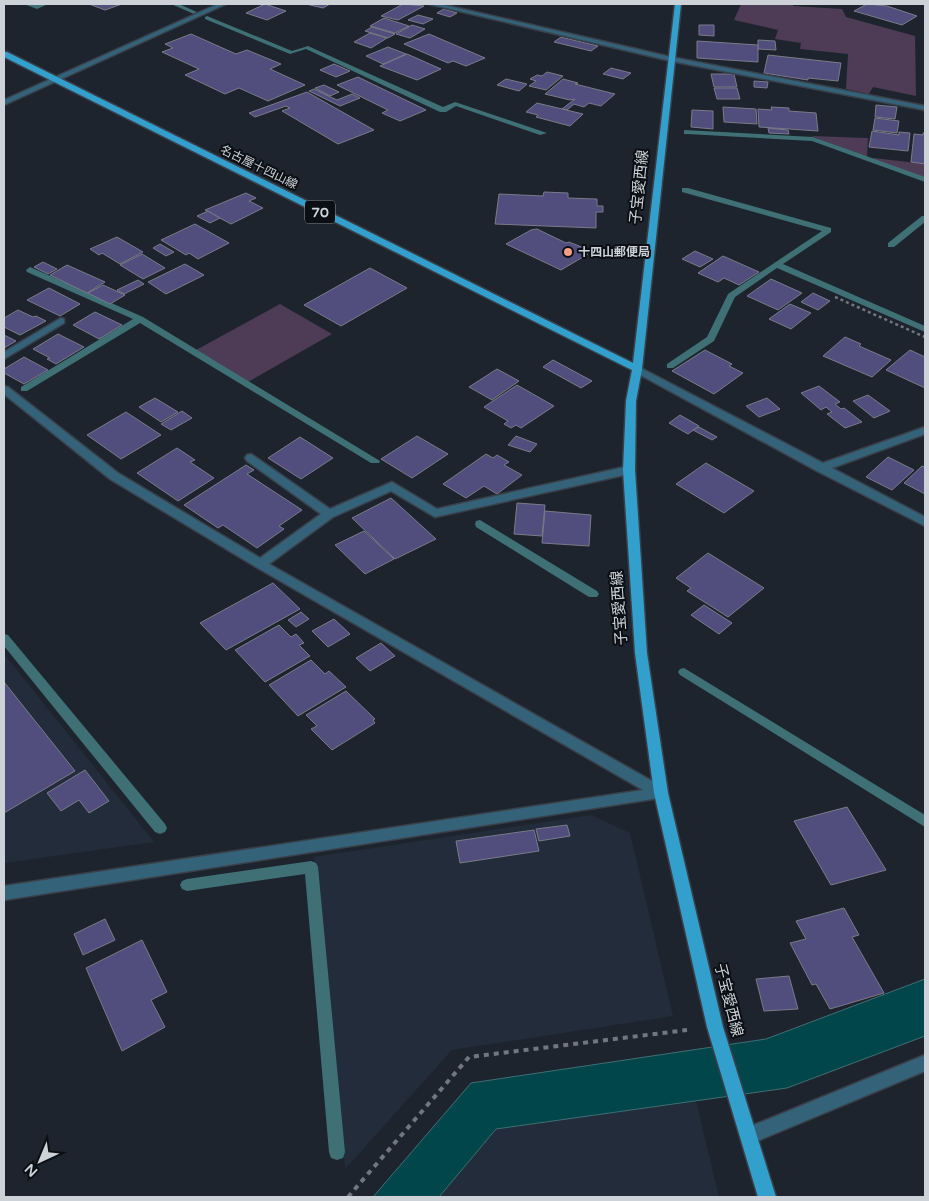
<svg xmlns="http://www.w3.org/2000/svg" width="929" height="1201" viewBox="0 0 929 1201" font-family="'Varela Round','Noto Sans JP',sans-serif">
	<rect width="100%" height="100%" fill="#1e242e"/>
	<g fill="#232c3b">
		<path d="M 4,654 L 154,842 L 4,863 Z"/>
		<path d="M 591,815 L 630,833 L 673,1016 L 452,1050 L 345,1169 L 314,857 Z"/>
		<path d="M 696,1101 L 719,1197 L 439,1197 L 496,1129 Z"/>
	</g>
	<g fill="#4e3b56">
		<path d="M 741,4 L 793,4 L 793,6 L 842,9 L 846,17 L 915,36 L 916,96 L 873,87 L 869,94 L 846,89 L 848,54 L 800,49 L 801,43 L 775,39 L 778,30 L 734,20 Z"/>
		<path d="M 811,136 L 868,138 L 867,157 L 866,157 Z"/>
		<path d="M 874,158 L 925,164 L 925,178 L 872,159 Z"/>
		<path d="M 280,304 L 332,334 L 248,382 L 196,350 Z"/>
	</g>
	<path fill="#00464b" stroke="#3e7075" d="M 925,979 L 925,1036 L 787,1088 L 496,1129 L 439,1197 L 373,1197 L 471,1083 L 766,1039 Z"/>
	<g fill="none" stroke-linecap="round" stroke-linejoin="round">
		<g fill="#3e7075" fill-rule="evenodd">
			<path d="M 24,4 L 48,4 L 37,9 Z"/>
			<path d="M 171,4 L 179,4 L 199,13 L 194,14 Z"/>
			<path d="M 207,16 L 292,51 L 308,46 L 443,107 L 455,102 L 547,133 L 540,135 L 456,106 L 446,112 L 440,112 L 306,49 L 290,54 L 205,19 L 205,17 Z"/>
			<path d="M 684,130 L 813,137 L 925,177 L 925,182 L 812,141 L 687,134 L 684,134 Z"/>
			<path d="M 682,188 L 688,188 L 831,228 L 831,232 L 783,264 L 925,326 L 925,332 L 777,268 L 735,297 L 714,341 L 673,368 L 667,368 L 667,364 L 707,337 L 728,294 L 822,231 L 682,192 Z"/>
			<path d="M 922,216 L 925,216 L 925,222 L 894,247 L 888,247 L 888,243 Z"/>
			<path d="M 30,267 L 143,317 L 380,461 L 379,463 L 371,463 L 140,323 L 27,391 L 21,391 L 21,387 L 133,319 L 27,272 L 26,270 Z"/>
			<path d="M 480,520 L 597,591 L 599,594 L 597,597 L 589,597 L 476,527 L 475,524 L 476,521 Z"/>
			<path d="M 4,634 L 8,635 L 165,824 L 167,828 L 165,832 L 160,834 L 155,832 L 4,646 Z"/>
			<path d="M 684,668 L 925,815 L 925,827 L 680,675 L 678,672 L 680,669 Z"/>
			<path d="M 311,861 L 316,863 L 318,867 L 345,1152 L 343,1158 L 337,1160 L 331,1158 L 329,1152 L 305,874 L 187,891 L 182,889 L 180,885 L 182,881 L 187,879 Z"/>
		</g>
	</g>
	<g fill="#514d7d" stroke="#7b7b88">
		<path d="M 89,4 L 122,4 L 105,10 Z"/>
		<path d="M 265,4 L 286,11 L 267,20 L 246,13 Z"/>
		<path d="M 306,4 L 330,4 L 323,8 Z"/>
		<path d="M 403,4 L 424,6 L 398,20 L 381,16 Z"/>
		<path d="M 867,4 L 887,6 L 917,16 L 902,25 L 854,11 Z"/>
		<path d="M 444,9 L 457,13 L 450,17 L 437,13 Z"/>
		<path d="M 418,15 L 433,19 L 423,24 L 408,20 Z"/>
		<path d="M 384,18 L 409,26 L 395,33 L 370,26 Z"/>
		<path d="M 412,25 L 425,29 L 410,38 L 396,34 Z"/>
		<path d="M 699,25 L 714,25 L 714,36 L 699,35 Z"/>
		<path d="M 372,27 L 395,34 L 388,38 L 365,31 Z"/>
		<path d="M 370,33 L 387,38 L 371,48 L 354,42 Z"/>
		<path d="M 191,34 L 236,54 L 247,50 L 281,64 L 270,69 L 305,85 L 268,101 L 239,88 L 225,94 L 185,75 L 199,69 L 162,52 L 173,48 L 165,44 Z"/>
		<path d="M 429,34 L 485,58 L 466,66 L 453,61 L 448,63 L 404,44 Z"/>
		<path d="M 561,37 L 598,46 L 591,51 L 554,42 Z"/>
		<path d="M 758,40 L 775,41 L 776,50 L 758,49 Z"/>
		<path d="M 697,41 L 758,45 L 758,62 L 697,58 Z"/>
		<path d="M 388,47 L 406,54 L 383,64 L 366,56 Z"/>
		<path d="M 407,54 L 441,69 L 417,80 L 380,66 Z"/>
		<path d="M 768,55 L 841,63 L 838,81 L 808,78 L 808,80 L 764,73 Z"/>
		<path d="M 334,64 L 350,71 L 336,77 L 320,70 Z"/>
		<path d="M 611,68 L 631,73 L 623,79 L 603,74 Z"/>
		<path d="M 547,72 L 563,76 L 546,90 L 529,86 L 536,81 L 530,79 L 537,75 L 542,76 Z"/>
		<path d="M 711,74 L 734,74 L 737,87 L 714,87 Z"/>
		<path d="M 358,77 L 426,110 L 400,121 L 382,113 L 388,110 L 337,85 Z"/>
		<path d="M 506,79 L 527,84 L 519,91 L 497,85 Z"/>
		<path d="M 563,79 L 578,83 L 575,84 L 615,94 L 601,106 L 589,103 L 584,107 L 574,104 L 567,110 L 562,109 L 575,99 L 570,100 L 545,94 Z"/>
		<path d="M 754,81 L 768,82 L 767,88 L 754,87 Z"/>
		<path d="M 324,85 L 339,92 L 330,96 L 315,88 Z"/>
		<path d="M 714,88 L 737,88 L 740,99 L 717,99 Z"/>
		<path d="M 314,89 L 337,100 L 352,94 L 360,98 L 340,106 L 309,91 Z"/>
		<path d="M 307,92 L 374,130 L 338,144 L 282,111 L 290,108 L 286,106 L 255,117 L 249,113 Z"/>
		<path d="M 537,103 L 583,114 L 570,126 L 536,117 L 538,115 L 526,112 Z"/>
		<path d="M 876,105 L 897,107 L 895,119 L 875,117 Z"/>
		<path d="M 723,107 L 756,109 L 757,124 L 724,122 Z"/>
		<path d="M 771,107 L 789,108 L 789,111 L 816,113 L 818,131 L 759,127 L 758,109 L 772,110 Z"/>
		<path d="M 692,110 L 713,111 L 713,129 L 691,127 Z"/>
		<path d="M 875,118 L 899,121 L 897,133 L 873,130 Z"/>
		<path d="M 768,128 L 788,130 L 789,134 L 769,133 Z"/>
		<path d="M 872,131 L 899,135 L 899,132 L 910,133 L 908,151 L 869,147 Z"/>
		<path d="M 923,133 L 925,133 L 925,164 L 911,162 L 914,134 L 923,135 Z"/>
		<path d="M 544,192 L 568,193 L 568,198 L 597,199 L 597,206 L 603,206 L 603,212 L 596,212 L 596,228 L 495,224 L 499,194 L 543,196 Z"/>
		<path d="M 246,193 L 256,198 L 249,201 L 263,208 L 231,224 L 205,210 Z"/>
		<path d="M 208,211 L 220,218 L 210,223 L 197,216 Z"/>
		<path d="M 195,224 L 229,243 L 198,259 L 189,253 L 186,255 L 161,240 Z"/>
		<path d="M 537,229 L 566,243 L 569,242 L 584,248 L 580,250 L 588,254 L 561,270 L 506,244 L 531,230 Z"/>
		<path d="M 117,237 L 143,252 L 120,264 L 102,253 L 99,255 L 90,249 Z"/>
		<path d="M 160,244 L 174,252 L 166,256 L 153,248 Z"/>
		<path d="M 695,251 L 713,259 L 700,267 L 682,259 Z"/>
		<path d="M 142,254 L 165,268 L 143,279 L 120,265 Z"/>
		<path d="M 723,256 L 759,272 L 739,285 L 724,278 L 718,282 L 698,273 Z"/>
		<path d="M 43,262 L 57,269 L 48,274 L 34,267 Z"/>
		<path d="M 185,264 L 204,275 L 166,294 L 148,282 Z"/>
		<path d="M 67,265 L 105,282 L 87,293 L 50,275 Z"/>
		<path d="M 370,268 L 407,288 L 341,326 L 304,305 Z"/>
		<path d="M 771,279 L 802,293 L 778,310 L 747,296 Z"/>
		<path d="M 138,280 L 144,284 L 124,294 L 117,290 Z"/>
		<path d="M 103,285 L 125,295 L 110,304 L 88,293 Z"/>
		<path d="M 49,288 L 80,304 L 60,316 L 27,300 Z"/>
		<path d="M 813,293 L 830,301 L 818,310 L 801,302 Z"/>
		<path d="M 790,304 L 811,313 L 791,329 L 769,319 Z"/>
		<path d="M 18,310 L 33,317 L 36,316 L 46,321 L 20,335 L 4,327 L 4,318 Z"/>
		<path d="M 95,312 L 122,325 L 99,339 L 73,325 Z"/>
		<path d="M 58,334 L 84,347 L 56,364 L 47,359 L 50,358 L 33,349 Z"/>
		<path d="M 4,335 L 16,341 L 4,348 Z"/>
		<path d="M 845,337 L 861,344 L 859,346 L 891,360 L 872,377 L 823,356 Z"/>
		<path d="M 705,350 L 732,364 L 729,366 L 743,373 L 714,394 L 672,371 Z"/>
		<path d="M 910,350 L 925,357 L 925,388 L 886,370 Z"/>
		<path d="M 24,357 L 48,370 L 24,384 L 4,373 L 4,369 Z"/>
		<path d="M 553,360 L 592,381 L 581,388 L 543,367 Z"/>
		<path d="M 497,369 L 519,381 L 492,400 L 469,387 Z"/>
		<path d="M 517,385 L 554,406 L 521,428 L 516,425 L 511,428 L 504,424 L 508,421 L 484,407 Z"/>
		<path d="M 819,386 L 840,402 L 835,404 L 841,409 L 844,408 L 862,422 L 845,428 L 827,414 L 832,412 L 826,407 L 821,410 L 801,393 Z"/>
		<path d="M 868,395 L 890,411 L 874,418 L 853,401 Z"/>
		<path d="M 155,398 L 178,412 L 161,422 L 139,407 Z"/>
		<path d="M 767,398 L 780,409 L 759,417 L 746,406 Z"/>
		<path d="M 182,411 L 192,418 L 171,430 L 161,424 Z"/>
		<path d="M 126,412 L 161,435 L 121,459 L 87,435 Z"/>
		<path d="M 680,415 L 699,426 L 688,434 L 669,423 Z"/>
		<path d="M 699,427 L 717,437 L 712,440 L 693,430 Z"/>
		<path d="M 417,436 L 448,454 L 412,478 L 381,459 Z"/>
		<path d="M 516,436 L 537,444 L 530,452 L 508,445 Z"/>
		<path d="M 300,437 L 333,458 L 301,479 L 268,458 Z"/>
		<path d="M 177,448 L 195,460 L 190,462 L 214,478 L 178,501 L 137,473 Z"/>
		<path d="M 486,454 L 493,458 L 497,455 L 509,462 L 504,465 L 522,475 L 497,494 L 484,486 L 466,498 L 443,484 Z"/>
		<path d="M 888,457 L 914,470 L 892,490 L 866,477 Z"/>
		<path d="M 706,463 L 754,491 L 724,513 L 676,484 Z"/>
		<path d="M 246,465 L 254,470 L 247,474 L 302,510 L 279,526 L 284,529 L 257,548 L 223,525 L 218,528 L 184,505 Z"/>
		<path d="M 922,466 L 925,467 L 925,494 L 904,483 Z"/>
		<path d="M 391,498 L 436,539 L 395,559 L 352,518 Z"/>
		<path d="M 517,503 L 545,505 L 542,536 L 514,534 Z"/>
		<path d="M 545,511 L 591,515 L 589,546 L 542,543 Z"/>
		<path d="M 364,531 L 394,559 L 365,574 L 335,545 Z"/>
		<path d="M 708,553 L 764,588 L 728,617 L 687,591 L 691,588 L 676,578 Z"/>
		<path d="M 273,583 L 300,609 L 226,650 L 200,623 Z"/>
		<path d="M 704,605 L 732,623 L 719,634 L 691,615 Z"/>
		<path d="M 301,612 L 309,619 L 296,627 L 288,620 Z"/>
		<path d="M 334,619 L 350,634 L 328,647 L 312,631 Z"/>
		<path d="M 279,625 L 291,637 L 296,634 L 304,643 L 299,645 L 310,656 L 265,682 L 235,650 Z"/>
		<path d="M 381,643 L 395,656 L 370,671 L 356,658 Z"/>
		<path d="M 311,660 L 325,674 L 329,671 L 346,687 L 298,716 L 269,685 Z"/>
		<path d="M 4,682 L 75,771 L 4,813 Z"/>
		<path d="M 346,691 L 375,719 L 373,720 L 375,723 L 332,750 L 311,729 L 317,726 L 306,715 Z"/>
		<path d="M 85,770 L 109,801 L 89,813 L 79,800 L 61,811 L 47,793 Z"/>
		<path d="M 847,807 L 886,870 L 831,885 L 794,821 Z"/>
		<path d="M 567,825 L 570,836 L 539,841 L 536,829 Z"/>
		<path d="M 534,830 L 539,851 L 460,863 L 456,841 Z"/>
		<path d="M 844,908 L 859,935 L 852,937 L 884,993 L 830,1009 L 816,984 L 812,985 L 790,943 L 806,939 L 796,921 Z"/>
		<path d="M 105,919 L 115,940 L 83,955 L 74,934 Z"/>
		<path d="M 142,940 L 167,992 L 151,1000 L 165,1027 L 122,1051 L 86,968 Z"/>
		<path d="M 789,976 L 798,1009 L 764,1011 L 756,979 Z"/>
	</g>
	<g fill="none" stroke-linecap="round" stroke-linejoin="round">
		<defs>
			<g id="minor">
				<path d="M 218,4 L 226,4 L 4,105 L 4,100 Z"/>
				<path d="M 429,4 L 440,4 L 671,57 L 925,106 L 925,110 L 671,61 Z"/>
				<path d="M 61,318 L 64,319 L 64,323 L 4,359 L 4,352 Z"/>
				<path d="M 637,366 L 823,463 L 925,427 L 925,434 L 832,468 L 925,517 L 925,526 L 817,471 L 633,371 L 632,369 Z"/>
				<path d="M 4,386 L 8,387 L 118,473 L 260,558 L 321,514 L 247,461 L 245,458 L 247,455 L 251,454 L 330,509 L 392,482 L 437,509 L 629,466 L 633,467 L 635,470 L 633,473 L 629,474 L 435,517 L 391,491 L 333,517 L 269,564 L 666,789 L 668,793 L 666,797 L 4,900 L 4,886 L 643,790 L 256,567 L 110,479 L 4,394 Z"/>
				<path d="M 925,1055 L 925,1071 L 750,1144 L 744,1141 L 741,1135 L 744,1129 Z"/>
			</g>
			<path id="major" d="M 675,4 L 681,4 L 642,369 L 636,401 L 635,470 L 647,653 L 668,793 L 723,1027 L 776,1197 L 758,1197 L 707,1027 L 654,793 L 635,653 L 623,470 L 626,401 L 632,370 L 4,57 L 4,52 L 7,52 L 633,363 Z"/>
		</defs>
		<use href="#minor" stroke="#3a4049" stroke-width="3"/>
		<use href="#major" stroke="#3a4049" stroke-width="3"/>
		<path stroke="#71777f" stroke-width="2.5" stroke-dasharray="3 3" stroke-linecap="butt" d="M 835,297 L 925,337"/>
		<path stroke="#71777f" stroke-width="4" stroke-dasharray="5 5" stroke-linecap="butt" d="M 348,1197 L 469,1057 L 687,1030"/>
		<use href="#minor" fill="#346278" fill-rule="evenodd"/>
		<use href="#major" fill="#339fcd" fill-rule="evenodd"/>
	</g>
	<circle fill="#f39f84" stroke="#0b0e12" stroke-width="2" cx="568" cy="252" r="5"/>
	<g text-anchor="middle" dominant-baseline="central" stroke-width="4" stroke-linejoin="round" paint-order="stroke">
		<g font-size="12" fill="#cdd2d8" stroke="#0b0e12">
			<text transform="translate(259 167) rotate(26)">名古屋十四山線</text>
		</g>
		<g font-size="12" font-weight="bold" fill="#cdd2d8" stroke="#0b0e12" text-anchor="start">
			<text x="578" y="252">十四山郵便局</text>
		</g>
		<rect fill="#0b0e12" stroke="#93979d" stroke-width="1" x="305" y="200.5" width="30" height="23" rx="4"/>
		<g font-size="14" font-weight="bold" fill="#cdd2d8">
			<text x="320" y="212">70</text>
		</g>
		<g font-size="15" fill="#cdd2d8" stroke="#0b0e12">
			<text transform="translate(639 187) rotate(-84)">子宝愛西線</text>
			<text transform="translate(619 608) rotate(-94)">子宝愛西線</text>
			<text transform="translate(729 1000) rotate(76)">子宝愛西線</text>
		</g>
	</g>
	<rect width="929" height="1201" fill="none" stroke="#cdd2d8" stroke-width="10"/>
	<g transform="translate(40 1161) rotate(224)" stroke="#0b0e12" stroke-width="4" paint-order="stroke">
	<path d="M0-4L9 19L0 12L-9 19Z" fill="#cdd2d8"/>
	<text y="-8" font-size="14" font-weight="bold" text-anchor="middle" fill="#cdd2d8">N</text>
	</g>
</svg>
